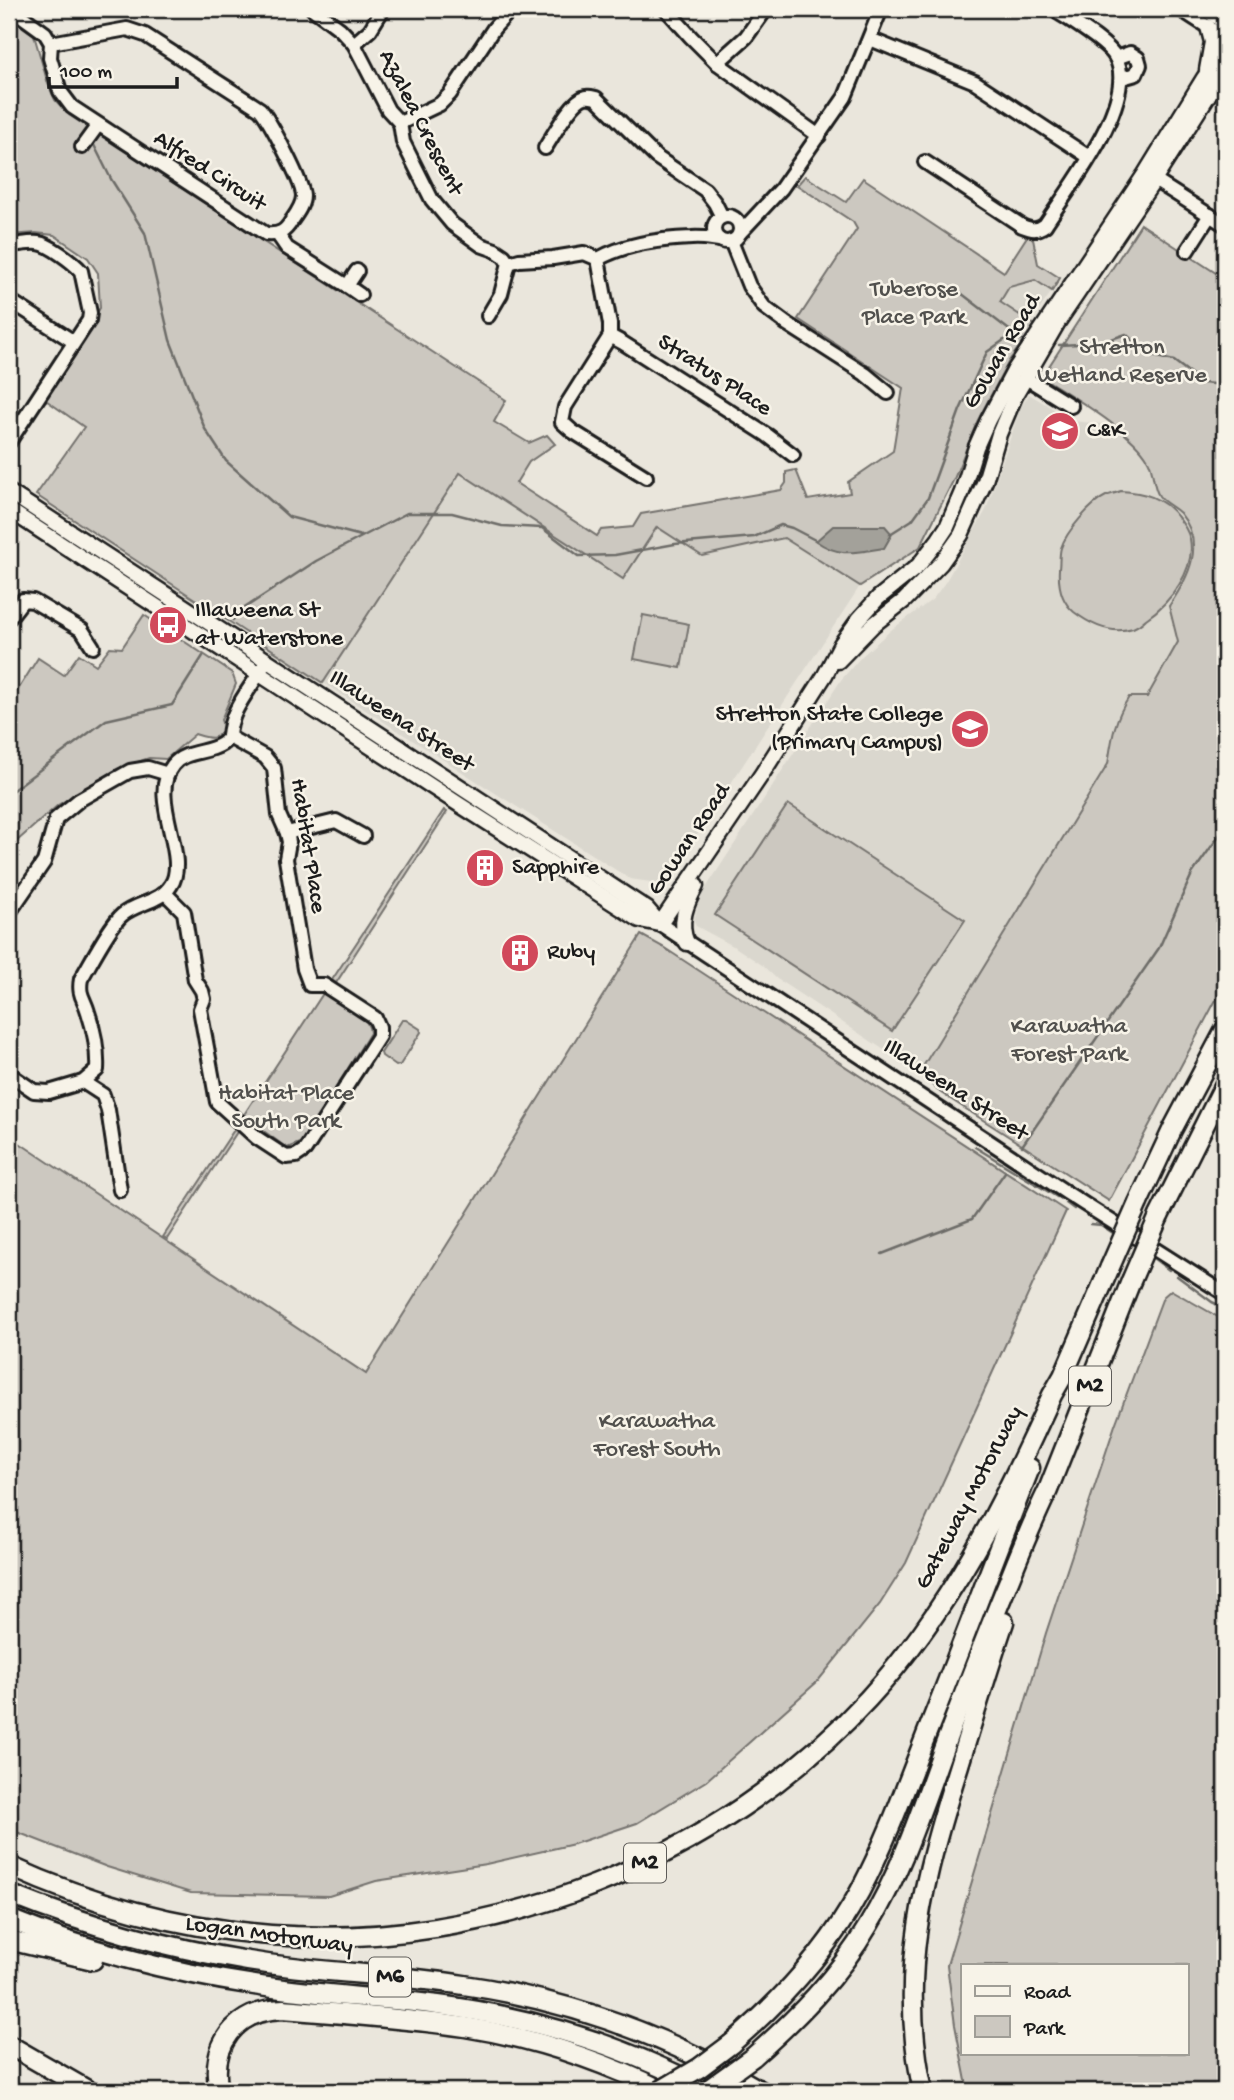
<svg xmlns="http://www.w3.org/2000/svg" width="1234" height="2100" viewBox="0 0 1234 2100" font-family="'Gochi Hand',sans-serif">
	<rect width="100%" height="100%" fill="#eae6dc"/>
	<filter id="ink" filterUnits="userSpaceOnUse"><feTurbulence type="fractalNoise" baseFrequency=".0143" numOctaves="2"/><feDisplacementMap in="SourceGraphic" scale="14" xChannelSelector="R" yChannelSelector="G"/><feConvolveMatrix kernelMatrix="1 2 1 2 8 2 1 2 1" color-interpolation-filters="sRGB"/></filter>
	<g filter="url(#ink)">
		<g fill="#dad7ce">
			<path d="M 1035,280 L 1052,291 L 1031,322 L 999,302 L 1009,287 Z"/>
			<path d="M 1029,394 L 1073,421 L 1111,425 L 1225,499 L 1225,573 L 919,1073 L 777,979 L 762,965 L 735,947 L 696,926 L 694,921 L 698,903 L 704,891 L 841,680 L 861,657 L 891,630 L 933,599 L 946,581 L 986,510 L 1020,409 Z"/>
			<path d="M 460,473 L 622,578 L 657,527 L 703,556 L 784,538 L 860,586 L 665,884 L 630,879 L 323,683 Z"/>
		</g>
		<g fill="#ccc8c0" stroke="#74726e" stroke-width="2" fill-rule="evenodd">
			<path d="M 9,17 L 34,35 L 48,84 L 55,100 L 69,115 L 506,400 L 494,422 L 529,443 L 547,435 L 555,444 L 529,462 L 516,483 L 597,536 L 601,530 L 633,527 L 641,514 L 781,490 L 786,483 L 786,472 L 796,470 L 808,500 L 850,493 L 848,482 L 893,451 L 903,388 L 798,319 L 857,229 L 853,222 L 797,185 L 805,176 L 846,202 L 863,178 L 1004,272 L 1028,235 L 1033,239 L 1038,264 L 1060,278 L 1052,291 L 1035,280 L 1009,287 L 1000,302 L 1035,325 L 1009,361 L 977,422 L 954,479 L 920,547 L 860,586 L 784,538 L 702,556 L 657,527 L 623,579 L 460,473 L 323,683 L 36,495 L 84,427 L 43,398 L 100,308 L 98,273 L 88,258 L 54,235 L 36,233 L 9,235 Z"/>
			<path d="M 1141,224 L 1225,279 L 1225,983 L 1109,1201 L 941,1093 L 919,1073 L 1108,764 C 1112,738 1114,720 1129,697 L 1147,697 L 1178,642 L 1169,606 C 1189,577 1206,544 1180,513 C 1174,507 1164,503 1159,496 C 1152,485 1154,470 1148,460 C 1132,431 1071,396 1042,377 Z"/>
			<path d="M 1121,491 C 1144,492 1163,498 1177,516 C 1182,522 1188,531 1190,539 C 1196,570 1170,603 1146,619 C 1143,622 1138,626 1133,628 C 1111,635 1091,625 1074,612 C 1061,601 1058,585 1059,569 C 1060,562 1059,554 1061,548 C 1066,532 1091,503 1106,496 C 1111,494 1116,493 1121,491 Z"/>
			<path d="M 144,615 L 232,673 L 236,684 L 221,720 L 224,728 C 216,742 208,738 195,734 L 166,759 L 149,758 L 117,769 L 58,805 L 9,848 L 9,704 L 38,658 L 64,675 L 79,654 L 96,665 L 110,647 L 122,648 Z"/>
			<path d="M 643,615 L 689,624 L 681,668 L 634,659 Z"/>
			<path d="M 788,804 L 965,920 L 892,1031 L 715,915 Z"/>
			<path d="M 444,810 L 447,812 L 336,983 L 332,980 Z"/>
			<path d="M 641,935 L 663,947 L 1066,1211 L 906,1563 L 880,1604 L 818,1681 L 706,1781 L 637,1823 L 574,1844 L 486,1864 L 376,1881 L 329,1896 L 191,1893 L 107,1867 L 9,1829 L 9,1136 L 366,1374 Z"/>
			<path d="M 324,992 C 339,1002 370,1013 370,1033 L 302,1142 L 287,1148 L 243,1116 Z"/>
			<path d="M 402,1020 L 406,1020 L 420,1029 L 421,1032 L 400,1065 L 396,1066 L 382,1056 L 381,1053 Z"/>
			<path d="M 234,1130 L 237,1132 L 167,1239 L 163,1237 Z"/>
			<path d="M 1171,1290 L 1225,1321 L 1225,2091 L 968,2091 L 955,2025 L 947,1965 L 1046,1633 L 1115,1425 L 1163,1297 ZM 963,1965 L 1187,1965 L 1187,2053 L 963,2053 Z"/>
		</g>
		<path fill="#a3a19a" stroke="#6d6c68" stroke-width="2" d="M 833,526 L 885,526 L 892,534 L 884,548 C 856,552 840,558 816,541 Z"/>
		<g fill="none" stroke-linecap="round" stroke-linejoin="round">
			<g stroke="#6d6c68" stroke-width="2.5">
				<path d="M 94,145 L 111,179 L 145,233 L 170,340 L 205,429 L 226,461 L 289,517 L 361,536"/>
				<path d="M 957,290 L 1021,339"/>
				<path d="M 1059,345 L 1100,343 L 1126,334 L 1148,355 L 1174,361 L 1203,383 L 1225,385"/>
				<path d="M 890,534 L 912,520 L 928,498 L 960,410 L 987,352 L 1004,340 L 1022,339"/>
				<path d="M 233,620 L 243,609 L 316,561 L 407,513 L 452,513 L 502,526 L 542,528 L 579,556 L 615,555 L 675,544 L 754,537 L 781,525 L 792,528 L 817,541"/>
				<path d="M 9,793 L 106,720 L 172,705 L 203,656"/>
				<path d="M 1022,1146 L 1159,948 L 1192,874 L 1221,833 L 1225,835"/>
				<path d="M 975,1147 L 1057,1197"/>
				<path d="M 1066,1203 L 1074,1209"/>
				<path d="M 1091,1224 L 1101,1225 L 1116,1235"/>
				<path d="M 882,1254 L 972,1219 L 1005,1172"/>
				<path d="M 1149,1255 L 1169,1270"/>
				<path d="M 1177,1276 L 1212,1302 L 1225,1308"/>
			</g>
			<defs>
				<g id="minor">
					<path d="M 12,9 L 45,33 L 51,43 L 50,58 L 60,91 L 72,107 L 266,234 C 280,235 285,232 292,220 C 297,213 303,205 303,196 C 303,183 269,119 260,109 L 145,35 L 127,29 L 51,43"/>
					<path d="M 313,9 L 340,29 L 354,44 L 388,110 L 400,123 L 403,142 L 432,200 L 452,224 L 481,245 L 495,250 L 504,256 L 509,263 L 519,260 L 553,258 L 584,253 L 598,259 C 625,244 660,239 692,238 C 701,237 711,239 720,240"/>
					<path d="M 666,9 L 691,37 L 717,63 L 819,136"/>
					<path d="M 1180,9 L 1225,38"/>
					<path d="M 1203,9 L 1225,23"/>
					<path d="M 870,39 L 975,82 L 1089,157"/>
					<path d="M 354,44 L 370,30 L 383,9"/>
					<path d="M 1116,58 L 1130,53 L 1138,58 L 1140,65 L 1136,74 L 1122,78"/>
					<path d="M 717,63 L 746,37 L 766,9"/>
					<path d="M 400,123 L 440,104 L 450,94 L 494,28 L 511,9"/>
					<path d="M 82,147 L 98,125"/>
					<path d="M 545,148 C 553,136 572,100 585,97 C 589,96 592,97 596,98 L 656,157 L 705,190 L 715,203 L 722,217"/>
					<path d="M 925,162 L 1022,226 C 1032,230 1037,231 1045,225 C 1069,188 1138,101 1116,58 C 1108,42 1069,20 1053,9"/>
					<path d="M 1148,176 L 1225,225"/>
					<circle cx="727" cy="229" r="13"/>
					<path d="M 739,234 L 781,189 L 845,97 L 881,9"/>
					<path d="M 278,235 L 287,248 L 347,286"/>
					<path d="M 731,241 L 749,286 L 764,307 L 787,324 L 865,374 L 888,393"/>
					<path d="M 9,245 C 18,245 29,242 38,243 C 49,244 73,262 81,271 L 90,313 L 89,320 L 9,442"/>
					<path d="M 1187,251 L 1210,215"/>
					<path d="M 598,259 L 610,324 L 610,336 L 565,407 L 562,422 L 572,431 L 646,477"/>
					<path d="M 357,271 L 347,286 L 360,295"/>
					<path d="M 9,300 L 74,342"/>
					<path d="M 488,316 L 501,294 L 509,263"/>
					<path d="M 610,336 L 623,343 L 767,435 L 793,455"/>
					<path d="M 1026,378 L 1071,406"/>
					<path d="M 9,618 L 23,600 L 33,601 L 82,630 L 93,647"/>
					<path d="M 287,833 L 336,821 L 363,836"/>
					<path d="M 165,893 L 184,912 L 195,980 L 202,991 L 204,999 L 200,1009 L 217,1102 L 257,1138 L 286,1157 L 296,1156 L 305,1150 L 379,1036 L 379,1027 L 375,1018 L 324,985 L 310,985 L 304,969 L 286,859 L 289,842 L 287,833 L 279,815 L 274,768 L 265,757 L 229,737"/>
					<path d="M 9,913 L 44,862 L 56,819 L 79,800 L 130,771 L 148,768 L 168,774"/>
					<path d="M 660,924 L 1067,1193 L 1225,1294"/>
					<path d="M 9,1074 L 34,1091 L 49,1092 L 83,1082 L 97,1070 C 98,1051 94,1030 88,1012 C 84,998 78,995 81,979 C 90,964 110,925 122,915 C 137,902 160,903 171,885 C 190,856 147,797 173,765 C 185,750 207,754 222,744 C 225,742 227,739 229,737 C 230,709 251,689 264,665"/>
					<path d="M 83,1082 L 103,1095 L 108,1110 L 120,1190"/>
				</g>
				<g id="major">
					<path d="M 1219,9 L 1225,10"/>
					<path d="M 1207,70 L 1212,42 L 1208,27"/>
					<path d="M 9,492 L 647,909 L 660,924"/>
					<path d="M 9,510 L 460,805 L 640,920 L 660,924"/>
					<path d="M 838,661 L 873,625 L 905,600 L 941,563 L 961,535 L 985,481 L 999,434 L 1015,396 L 1058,322 L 1155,179 L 1225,69"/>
					<path d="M 660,924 L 762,774 L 825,675 L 841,644 L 859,619 L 878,598 L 918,566 L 939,539 L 947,527 L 962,492 L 976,447 L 988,420 L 1014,371 L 1145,174 L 1204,78 L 1225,48"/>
					<path d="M 687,943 C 678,923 686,904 696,886"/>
				</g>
				<g id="highway">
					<path d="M 1138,1203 L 1173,1128 L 1225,1030"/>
					<path d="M 1159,1216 L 1225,1084"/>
					<path d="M 9,1866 C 92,1904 180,1928 271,1935 C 492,1951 718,1862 868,1699 C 950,1610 1003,1504 1052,1395 L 1063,1376 L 1110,1267"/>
					<path d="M 9,1894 C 86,1925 166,1948 248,1961 C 320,1973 392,1974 464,1985 C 569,2000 670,2037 761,2091"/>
					<path d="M 9,1919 C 87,1951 170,1972 254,1985 C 315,1995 377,1997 438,2005 C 532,2017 625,2046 709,2091"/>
					<path d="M 9,1940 L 93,1960"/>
					<path d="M 731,2044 C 782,2000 828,1951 860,1891 C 888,1838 908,1781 930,1725 C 964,1640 996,1554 1030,1468"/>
					<path d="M 9,2045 L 89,2091"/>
					<path d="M 753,2057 C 797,2018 838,1977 868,1926 C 904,1867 924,1801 948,1736 C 968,1683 988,1630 1010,1578 C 1022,1548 1034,1519 1048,1490 L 1131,1281"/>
					<path d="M 219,2091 C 209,2045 236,2010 283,2009 C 344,2014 405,2018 465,2027 C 534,2038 600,2060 663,2091"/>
					<path d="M 923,2091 C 897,1974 924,1876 959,1765 C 974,1717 988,1669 1004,1622"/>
				</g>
			</defs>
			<use href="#minor" stroke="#1c1c1c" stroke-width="18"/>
			<use href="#major" stroke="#1c1c1c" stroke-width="19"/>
			<use href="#highway" stroke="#1c1c1c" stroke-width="23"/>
			<use href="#minor" stroke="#f7f3e8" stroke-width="12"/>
			<use href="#major" stroke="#f7f3e8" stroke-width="14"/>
			<use href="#highway" stroke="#f7f3e8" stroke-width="18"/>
			<defs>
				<g id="highway-bridge">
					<path d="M 1110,1267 L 1138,1203"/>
					<path d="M 1131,1281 L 1159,1216"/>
					<path d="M 660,2091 L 699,2068 L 731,2044"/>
					<path d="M 706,2091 L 753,2057"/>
				</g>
			</defs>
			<use href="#highway-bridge" stroke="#1c1c1c" stroke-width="23" stroke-linecap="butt"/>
			<use href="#highway-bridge" stroke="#f7f3e8" stroke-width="18"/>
		</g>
	</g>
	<defs>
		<symbol id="school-disc" viewBox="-11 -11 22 22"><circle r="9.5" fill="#d1495b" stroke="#f7f3e8"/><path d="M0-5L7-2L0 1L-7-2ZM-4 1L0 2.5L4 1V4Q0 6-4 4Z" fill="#fff"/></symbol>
		<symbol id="bus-disc" viewBox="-11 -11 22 22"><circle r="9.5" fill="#d1495b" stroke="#f7f3e8"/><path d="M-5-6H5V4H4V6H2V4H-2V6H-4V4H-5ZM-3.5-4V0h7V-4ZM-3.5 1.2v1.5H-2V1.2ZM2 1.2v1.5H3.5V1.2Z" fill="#fff"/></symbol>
		<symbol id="building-disc" viewBox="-11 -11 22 22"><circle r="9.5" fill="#d1495b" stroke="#f7f3e8"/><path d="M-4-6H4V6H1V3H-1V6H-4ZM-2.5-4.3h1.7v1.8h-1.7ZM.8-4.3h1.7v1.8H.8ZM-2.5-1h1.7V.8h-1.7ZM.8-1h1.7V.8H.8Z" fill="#fff"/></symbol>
	</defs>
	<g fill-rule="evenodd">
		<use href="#school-disc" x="1038" y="409" width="44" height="44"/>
		<use href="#bus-disc" x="146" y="603" width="44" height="44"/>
		<use href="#school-disc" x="948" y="707" width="44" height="44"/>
		<use href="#building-disc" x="463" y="846" width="44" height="44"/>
		<use href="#building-disc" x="498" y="931" width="44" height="44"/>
	</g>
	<g text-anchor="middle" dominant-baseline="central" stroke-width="5" stroke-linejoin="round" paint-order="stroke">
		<g fill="#f7f3e8" stroke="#5e5c59" stroke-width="2">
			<rect x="1069" y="1366.5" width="42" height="39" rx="5"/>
			<rect x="624" y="1843.5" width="42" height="39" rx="5"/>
			<rect x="369" y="1957.5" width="42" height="39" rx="5"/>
		</g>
		<g font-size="23" font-weight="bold" fill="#1c1c1c">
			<text x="1090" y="1386">M2</text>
			<text x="645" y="1863">M2</text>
			<text x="390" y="1977">M6</text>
		</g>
		<g font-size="24" fill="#1c1c1c" stroke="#f7f3e8">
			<text transform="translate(420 123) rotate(63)">Azalea Crescent</text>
			<text transform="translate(209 172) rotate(33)">Alfred Circuit</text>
			<text transform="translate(1003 352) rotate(-59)">Gowan Road</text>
			<text transform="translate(714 376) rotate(33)">Stratus Place</text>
			<text transform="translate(401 722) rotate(33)">Illaweena Street</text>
			<text transform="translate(690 840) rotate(-56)">Gowan Road</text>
			<text transform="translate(307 846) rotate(81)">Habitat Place</text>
			<text transform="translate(955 1091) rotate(33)">Illaweena Street</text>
			<text transform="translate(970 1498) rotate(-62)">Gateway Motorway</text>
			<text transform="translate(269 1936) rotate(8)">Logan Motorway</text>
		</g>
		<g font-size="24" fill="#51504d" stroke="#f7f3e8">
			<text x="914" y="290">Tuberose<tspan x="914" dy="28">Place Park</tspan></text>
			<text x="1122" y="348">Stretton<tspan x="1122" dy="28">Wetland Reserve</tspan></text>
			<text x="1069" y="1027">Karawatha<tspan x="1069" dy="28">Forest Park</tspan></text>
			<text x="286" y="1094">Habitat Place<tspan x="286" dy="28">South Park</tspan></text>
			<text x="657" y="1422">Karawatha<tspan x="657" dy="28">Forest South</tspan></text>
		</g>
		<g font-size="24" fill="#1c1c1c" stroke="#f7f3e8" text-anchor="start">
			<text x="1087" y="431">C&amp;K</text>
			<text x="195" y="611">Illaweena St<tspan x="195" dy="28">at Waterstone</tspan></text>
			<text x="943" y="715" text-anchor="end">Stretton State College<tspan x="943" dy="28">(Primary Campus)</tspan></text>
			<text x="512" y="868">Sapphire</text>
			<text x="547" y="953">Ruby</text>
		</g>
	</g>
	<rect width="1234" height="2100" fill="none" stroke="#f7f3e8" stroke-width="35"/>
	<rect x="18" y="18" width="1199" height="2065" fill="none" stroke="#1c1c1c" stroke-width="2.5" filter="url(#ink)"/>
	<rect x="961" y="1964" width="228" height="91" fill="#f7f3e8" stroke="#9f9d96" stroke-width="2"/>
	<rect x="975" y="1986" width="35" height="10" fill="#f7f3e8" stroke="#9f9d96" stroke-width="2"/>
	<text x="1024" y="1998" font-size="21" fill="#1c1c1c">Road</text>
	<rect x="975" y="2016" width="35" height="21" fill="#ccc8c0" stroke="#9f9d96" stroke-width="2"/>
	<text x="1024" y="2034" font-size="21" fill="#1c1c1c">Park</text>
	<path d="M49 77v10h128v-10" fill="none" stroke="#1c1c1c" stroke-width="3.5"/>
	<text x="60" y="77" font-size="21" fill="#1c1c1c" stroke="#f7f3e8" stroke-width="5" paint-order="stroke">100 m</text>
</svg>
